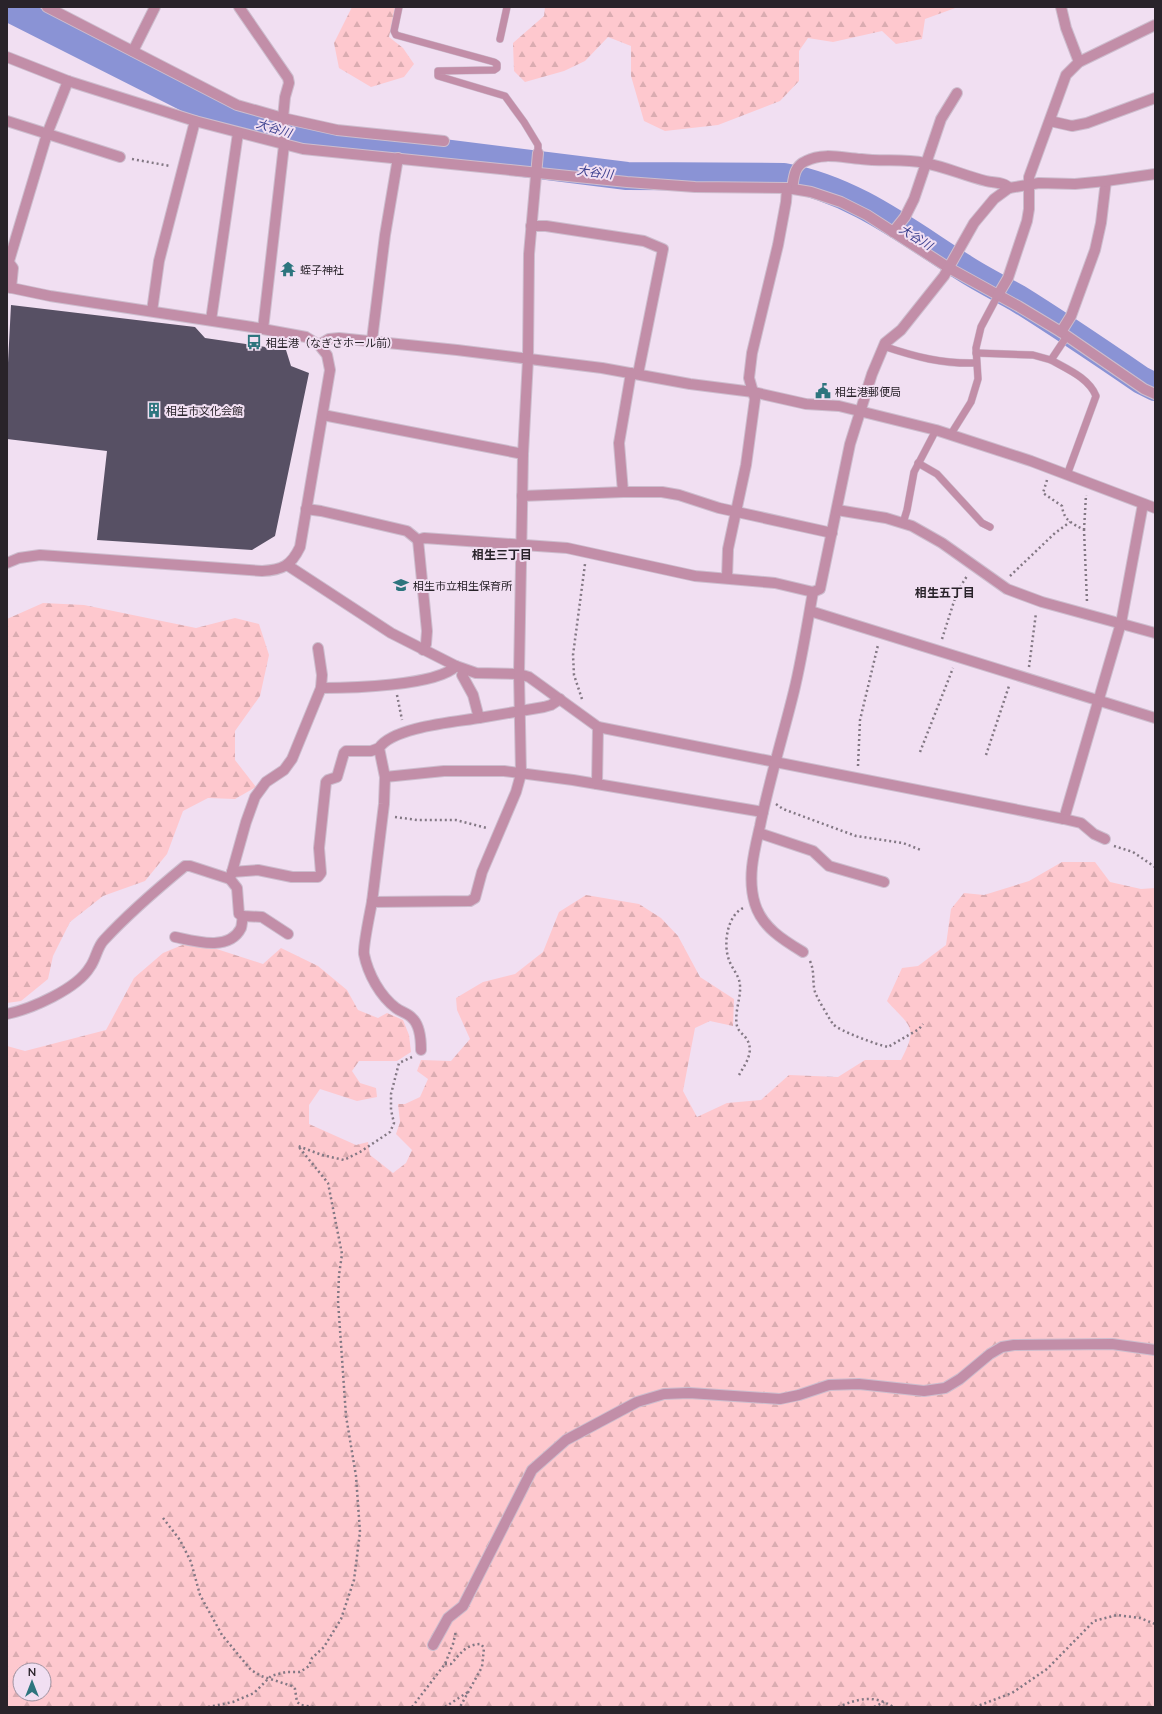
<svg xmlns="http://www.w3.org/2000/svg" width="1162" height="1714" viewBox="0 0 1162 1714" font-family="Lato,'Noto Sans JP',sans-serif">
	<defs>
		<pattern id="forest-firs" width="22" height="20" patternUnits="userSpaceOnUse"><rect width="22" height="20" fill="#fec8ce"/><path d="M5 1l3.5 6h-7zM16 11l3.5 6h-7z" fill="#daacb1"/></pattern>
	</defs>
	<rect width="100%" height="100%" fill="#f1dff2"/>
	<g fill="url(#forest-firs)" fill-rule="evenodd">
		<path d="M 352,7 L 395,7 L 389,37 L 403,48 L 414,64 L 404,77 L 371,87 L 339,68 L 334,43 Z"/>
		<path d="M 545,7 L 958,7 L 925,19 L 922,39 L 896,44 L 882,31 L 833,42 L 808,38 L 799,51 L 799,81 L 780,101 L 718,125 L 665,131 L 644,121 L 631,76 L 631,46 L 608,37 L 585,61 L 564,71 L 525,82 L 514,71 L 513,43 L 544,16 Z"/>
		<path d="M 43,603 L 84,605 L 196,628 L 235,618 L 259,624 L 269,655 L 260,696 L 235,731 L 235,760 L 256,787 L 235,799 L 208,798 L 183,811 L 167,854 L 145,881 L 103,896 L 70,922 L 53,956 L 48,979 L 21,1001 L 7,1003 L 7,619 Z"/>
		<path d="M 1062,862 L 1095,862 L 1110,882 L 1141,889 L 1155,888 L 1155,1707 L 7,1707 L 7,1046 L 25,1051 L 106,1030 L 134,978 L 163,953 L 192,941 L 263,964 L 281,948 L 318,966 L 347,990 L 358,1010 L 378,1018 L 387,1013 L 403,1020 L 409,1035 L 411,1052 L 397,1061 L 359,1061 L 352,1071 L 360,1083 L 376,1088 L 377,1097 L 357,1101 L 320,1089 L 309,1105 L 309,1124 L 356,1145 L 368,1142 L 370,1155 L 393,1173 L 406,1163 L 412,1150 L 396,1134 L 400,1122 L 398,1104 L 405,1104 L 420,1097 L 428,1079 L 417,1071 L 421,1060 L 451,1061 L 470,1039 L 457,1010 L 456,998 L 483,982 L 515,974 L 543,952 L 559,912 L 586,895 L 639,904 L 661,918 L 678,936 L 700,977 L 734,999 L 733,1026 L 710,1021 L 695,1028 L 683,1091 L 697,1117 L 727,1103 L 761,1100 L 789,1075 L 838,1077 L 865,1060 L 901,1060 C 919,1026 910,1027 887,1001 L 902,968 L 918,966 L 946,945 L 951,909 L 964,893 L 984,895 L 1029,881 ZM 20,1670 L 44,1670 L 44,1694 L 20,1694 Z"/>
	</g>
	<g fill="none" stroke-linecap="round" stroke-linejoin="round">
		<path stroke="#8a93d5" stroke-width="28" d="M 7,7 L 193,101 L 291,134 L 627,176 L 784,177 C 853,189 907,232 964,268 C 981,279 999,288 1017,298 C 1059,324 1100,352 1141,380 L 1155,387"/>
	</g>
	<path fill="#575064" d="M 11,305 L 195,327 L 205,338 L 286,350 L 291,366 L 309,373 L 275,536 L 252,550 L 97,540 L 107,451 L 7,439 L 7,382 Z"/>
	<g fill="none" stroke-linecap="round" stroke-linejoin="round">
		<defs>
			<g id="service">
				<path d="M 399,7 L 394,31 L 396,35 L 494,62 L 497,64 L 497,68 L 494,70 L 438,71 L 438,76 L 505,96 L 524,122 L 538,145 L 538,153"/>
				<path d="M 500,39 L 507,7"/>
				<path d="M 883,346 C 916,357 942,364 976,363"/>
				<path d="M 976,353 L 1033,355 L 1051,360 L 1067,336"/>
				<path d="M 1051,360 C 1067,369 1089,378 1096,396 L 1067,475"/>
				<path d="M 951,434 L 971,402 L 978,379 L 976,348 L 981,327 L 998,295"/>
				<path d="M 918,463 L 937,474 L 982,523 L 990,527"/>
				<path d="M 903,523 L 907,510 L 914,472 L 936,430"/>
			</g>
			<g id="minor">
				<path d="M 47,7 L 237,105 L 283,118 L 337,130 L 444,141"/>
				<path d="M 239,7 L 288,78 L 289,83 L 285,97 L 283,118 L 284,145 L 263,329"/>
				<path d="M 1061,7 L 1066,28 L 1079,62"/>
				<path d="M 133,51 L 155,7"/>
				<path d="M 7,57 L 68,81 L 195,121 L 303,149 L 627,182 L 695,187 L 787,188 L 811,192 L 841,202 L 867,215 L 949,268 L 1018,306 L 1061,332 L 1144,389 L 1155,394"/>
				<path d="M 7,121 L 120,157"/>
				<path d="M 1050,121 L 1072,126 L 1087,123 L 1155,98"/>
				<path d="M 792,189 C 794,177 794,166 806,161 C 823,152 843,158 861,159 C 883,162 902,158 925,163 C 946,167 965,176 986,181 C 993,183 1005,182 1009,188"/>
				<path d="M 531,226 L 546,226 L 644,241 L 663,249 L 638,374"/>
				<path d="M 893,232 L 905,217 L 914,199 L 941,119 L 957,93"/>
				<path d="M 7,260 L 13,268 L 11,288"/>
				<path d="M 9,261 L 47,134 L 68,81"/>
				<path d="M 998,295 L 1008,278 L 1027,221 L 1029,209 L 1029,177 L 1066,75 L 1079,62 L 1155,25"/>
				<path d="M 152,311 L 159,261 L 195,121"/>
				<path d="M 211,320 L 238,133"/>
				<path d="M 1061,332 L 1071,316 L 1095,250 L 1101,223 L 1106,181"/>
				<path d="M 372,340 L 385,235 L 398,158"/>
				<path d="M 319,345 L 329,339 L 339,338 L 457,350 L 602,368 L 690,384 L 753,392 L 806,404 L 839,406 L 936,430 L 1031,461 L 1155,508"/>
				<path d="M 323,415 L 523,454"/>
				<path d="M 623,492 L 619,443 L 631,373"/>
				<path d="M 522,496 L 623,492 L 662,492 L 679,495 L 719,508 L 832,533"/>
				<path d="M 306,509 L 321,511 L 407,531 L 418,540 L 424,538 L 567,548 L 695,576 L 775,583 L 813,592 L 820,589 L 850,444 L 872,374 L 885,343 L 901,330 L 944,276 L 974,223 L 994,199 L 1009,188 L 1039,183 L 1075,184 L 1106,181 L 1155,174"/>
				<path d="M 837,510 L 886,518 L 912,526 L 942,543 L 1007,589 L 1042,602 L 1155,633"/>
				<path d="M 418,540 L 427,631 L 426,644 L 423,650"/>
				<path d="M 287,565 L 391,633 L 456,666 L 476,673 L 519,674 L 529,677 L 598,727 L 1064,819 L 1121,623 L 1143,504"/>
				<path d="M 727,578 L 728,549 L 746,465 L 755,399 L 749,378 L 752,353 L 778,245 L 786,202 L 787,188"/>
				<path d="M 810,611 L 1155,718"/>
				<path d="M 464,670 L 462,675 L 473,695 L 479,718 L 544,707 L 551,705 L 560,699"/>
				<path d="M 321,688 C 349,688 437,686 456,666"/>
				<path d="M 385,777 L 444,771 L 504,771 L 573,780 L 763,812"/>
				<path d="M 597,784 L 598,727"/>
				<path d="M 1064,819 L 1081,823 L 1094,834 L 1105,839"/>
				<path d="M 759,833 L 813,851 L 829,866 L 884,882"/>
				<path d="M 232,872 L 258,870 L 292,877 L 318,877 L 321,873 L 319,848 L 326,782 L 328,780 L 337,777 L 344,753 L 346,751 L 371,751 L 379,748"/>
				<path d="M 372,902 L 384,804 L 385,777 L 379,748 C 393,727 455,722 479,718"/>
				<path d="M 288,934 L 262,917 L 243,916 L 239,914 L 237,888 L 230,879 L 246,822 L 255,797 L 266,782 L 284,770 L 292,759 L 321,688 L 322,675 L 318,648"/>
				<path d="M 175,937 C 194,941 229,952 241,928 C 242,925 242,920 243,916"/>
				<path d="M 803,952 C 783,940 762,927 755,904 C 747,878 754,852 760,826 C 769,781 783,736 794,691 C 802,658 807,625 813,592"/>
				<path d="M 7,1014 C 31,1009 77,989 90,967 C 96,959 97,947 104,940 C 129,913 157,889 185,866 L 190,866 L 230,879"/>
				<path d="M 421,1050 C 421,1040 420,1025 412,1018 C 408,1013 401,1012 396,1008 C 380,996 368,974 364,954 C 363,945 370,913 372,902 L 470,901 L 475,898 L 482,872 L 516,792 L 521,774 L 519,674 L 523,454 L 528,359 L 529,254 L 538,153"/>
				<path d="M 433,1645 L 448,1618 L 463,1606 L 532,1470 L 566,1440 L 637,1402 L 664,1394 L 689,1393 L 780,1399 L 799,1395 L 829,1385 L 859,1384 L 924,1391 L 945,1388 L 960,1379 L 990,1354 L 1002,1347 L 1014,1345 L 1112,1344 L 1155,1350"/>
			</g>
			<path id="tertiary" d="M 7,287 L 50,296 L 252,327 L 306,337 L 319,345 L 327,355 L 330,370 L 300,547 C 291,566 282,570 262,571 L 40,555 L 19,558 L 7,563"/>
		</defs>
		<use href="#service" stroke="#cdbdce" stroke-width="8"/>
		<use href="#minor" stroke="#cdbdce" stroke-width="12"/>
		<use href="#tertiary" stroke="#cdbdce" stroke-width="12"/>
		<g stroke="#837884" stroke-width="2.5" stroke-dasharray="2 3" stroke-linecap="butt">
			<path d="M 132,159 L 170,166"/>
			<path d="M 1047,480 L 1043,493 L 1062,506 C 1064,521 1072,523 1084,530 L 1087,602"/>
			<path d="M 1084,530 L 1086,495"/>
			<path d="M 1010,576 L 1055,533 L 1070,522"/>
			<path d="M 942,639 L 957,592 L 967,576"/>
			<path d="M 1029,667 L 1036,613"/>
			<path d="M 397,695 L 402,720"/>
			<path d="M 582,699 L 574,675 L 573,655 L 585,564"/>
			<path d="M 920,752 L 953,668"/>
			<path d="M 986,755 L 1009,686"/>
			<path d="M 858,766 L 860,720 L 878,645"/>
			<path d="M 776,804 L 783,809 L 856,836 L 903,843 L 921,850"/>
			<path d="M 395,817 L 417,820 L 456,820 L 487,828"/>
			<path d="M 1114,846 L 1133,852 L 1155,867"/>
			<path d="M 810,961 C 815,972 812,981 815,992 C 816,996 830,1020 833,1024 C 839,1031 878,1045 888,1047 L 919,1029 L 923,1024"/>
			<path d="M 739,1075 C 746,1063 755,1051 746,1038 C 743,1034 738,1031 737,1026 C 734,1013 741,998 740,986 C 740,976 732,969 729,960 C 723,944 727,916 743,908"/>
			<path d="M 163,1518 L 180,1540 L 191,1562 L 200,1595 L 222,1635 L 251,1670 L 261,1676 L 292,1686 L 295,1689 L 297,1702 L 301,1705 L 314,1707"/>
			<path d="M 445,1664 L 451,1664 C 460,1654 466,1644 481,1644 L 484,1648 L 482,1667 L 460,1707"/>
			<path d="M 208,1707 L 233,1702 L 254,1693 L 271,1676 L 286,1672 L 300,1672 L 309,1666 L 312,1658 L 324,1647 L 341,1619 L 354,1580 L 360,1532 L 356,1476 L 346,1416 L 338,1301 L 339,1275 L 342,1254 L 328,1183 L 298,1146 L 322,1155 L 344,1160 L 360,1152 L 390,1132 L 394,1123 L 391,1110 L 391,1094 L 399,1063 L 412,1057"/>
			<path d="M 412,1707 L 445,1664 L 453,1644 L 456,1631"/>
			<path d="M 445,1707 L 468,1692"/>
			<path d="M 838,1707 C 857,1699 874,1694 893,1707"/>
			<path d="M 874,1707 L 884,1702"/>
			<path d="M 975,1707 L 1012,1693 L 1047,1669 L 1094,1621 L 1117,1615 L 1140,1618 L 1155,1624"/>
		</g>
		<use href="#service" stroke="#c28ea8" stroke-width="7"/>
		<use href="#minor" stroke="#c28ea8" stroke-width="10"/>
		<use href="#tertiary" stroke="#c28ea8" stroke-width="10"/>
	</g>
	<defs>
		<symbol id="temple-bare" viewBox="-9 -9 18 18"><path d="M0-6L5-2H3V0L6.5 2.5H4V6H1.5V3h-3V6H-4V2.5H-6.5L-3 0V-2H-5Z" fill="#2d757e" stroke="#f1dff2" stroke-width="2.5" paint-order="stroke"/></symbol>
		<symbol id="bus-bare" viewBox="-9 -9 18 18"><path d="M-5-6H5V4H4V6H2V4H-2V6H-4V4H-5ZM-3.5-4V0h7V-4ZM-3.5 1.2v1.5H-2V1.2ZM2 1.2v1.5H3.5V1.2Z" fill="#2d757e" stroke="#f1dff2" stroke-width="2.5" paint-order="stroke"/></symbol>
		<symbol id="civic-bare" viewBox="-9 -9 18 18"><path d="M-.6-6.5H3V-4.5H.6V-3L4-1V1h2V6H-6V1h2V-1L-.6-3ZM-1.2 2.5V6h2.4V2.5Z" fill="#2d757e" stroke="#f1dff2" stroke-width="2.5" paint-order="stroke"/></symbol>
		<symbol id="building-bare" viewBox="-9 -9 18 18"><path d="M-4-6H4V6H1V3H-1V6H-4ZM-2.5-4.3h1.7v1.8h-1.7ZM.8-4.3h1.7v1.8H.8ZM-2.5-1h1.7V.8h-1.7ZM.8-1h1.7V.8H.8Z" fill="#2d757e" stroke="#f1dff2" stroke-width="2.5" paint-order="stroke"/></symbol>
		<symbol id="school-bare" viewBox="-9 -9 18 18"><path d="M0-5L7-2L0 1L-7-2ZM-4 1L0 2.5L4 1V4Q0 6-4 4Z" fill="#2d757e" stroke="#f1dff2" stroke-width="2.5" paint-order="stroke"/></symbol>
	</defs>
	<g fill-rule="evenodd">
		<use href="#temple-bare" x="277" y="258" width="22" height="22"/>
		<use href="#bus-bare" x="243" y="331" width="22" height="22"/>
		<use href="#civic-bare" x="812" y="380" width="22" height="22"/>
		<use href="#building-bare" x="143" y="399" width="22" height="22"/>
		<use href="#school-bare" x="390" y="574" width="22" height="22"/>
	</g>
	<g text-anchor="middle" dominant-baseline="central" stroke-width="4" stroke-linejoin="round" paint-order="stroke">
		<g font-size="11" fill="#29232a" stroke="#f1dff2" text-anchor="start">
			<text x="300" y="269">蛭子神社</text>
			<text x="266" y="342">相生港（なぎさホール前）</text>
			<text x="835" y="391">相生港郵便局</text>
			<text x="166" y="410">相生市文化会館</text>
			<text x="413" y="585">相生市立相生保育所</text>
		</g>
		<g font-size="12" font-style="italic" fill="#3c408f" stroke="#f1dff2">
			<text transform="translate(274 128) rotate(17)">大谷川</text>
			<text transform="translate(595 172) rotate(7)">大谷川</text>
			<text transform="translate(916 237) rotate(32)">大谷川</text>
		</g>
		<g font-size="12" font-weight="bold" fill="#29232a" stroke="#f1dff2">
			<text x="502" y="554">相生三丁目</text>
			<text x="945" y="592">相生五丁目</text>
		</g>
	</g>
	<rect width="1162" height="1714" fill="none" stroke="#29232a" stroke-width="16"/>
	<g transform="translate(32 1682)"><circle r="19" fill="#f1dff2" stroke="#a194a2"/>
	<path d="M0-3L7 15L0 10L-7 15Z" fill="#2d757e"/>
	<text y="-6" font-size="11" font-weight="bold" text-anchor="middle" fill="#29232a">N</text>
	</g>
</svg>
